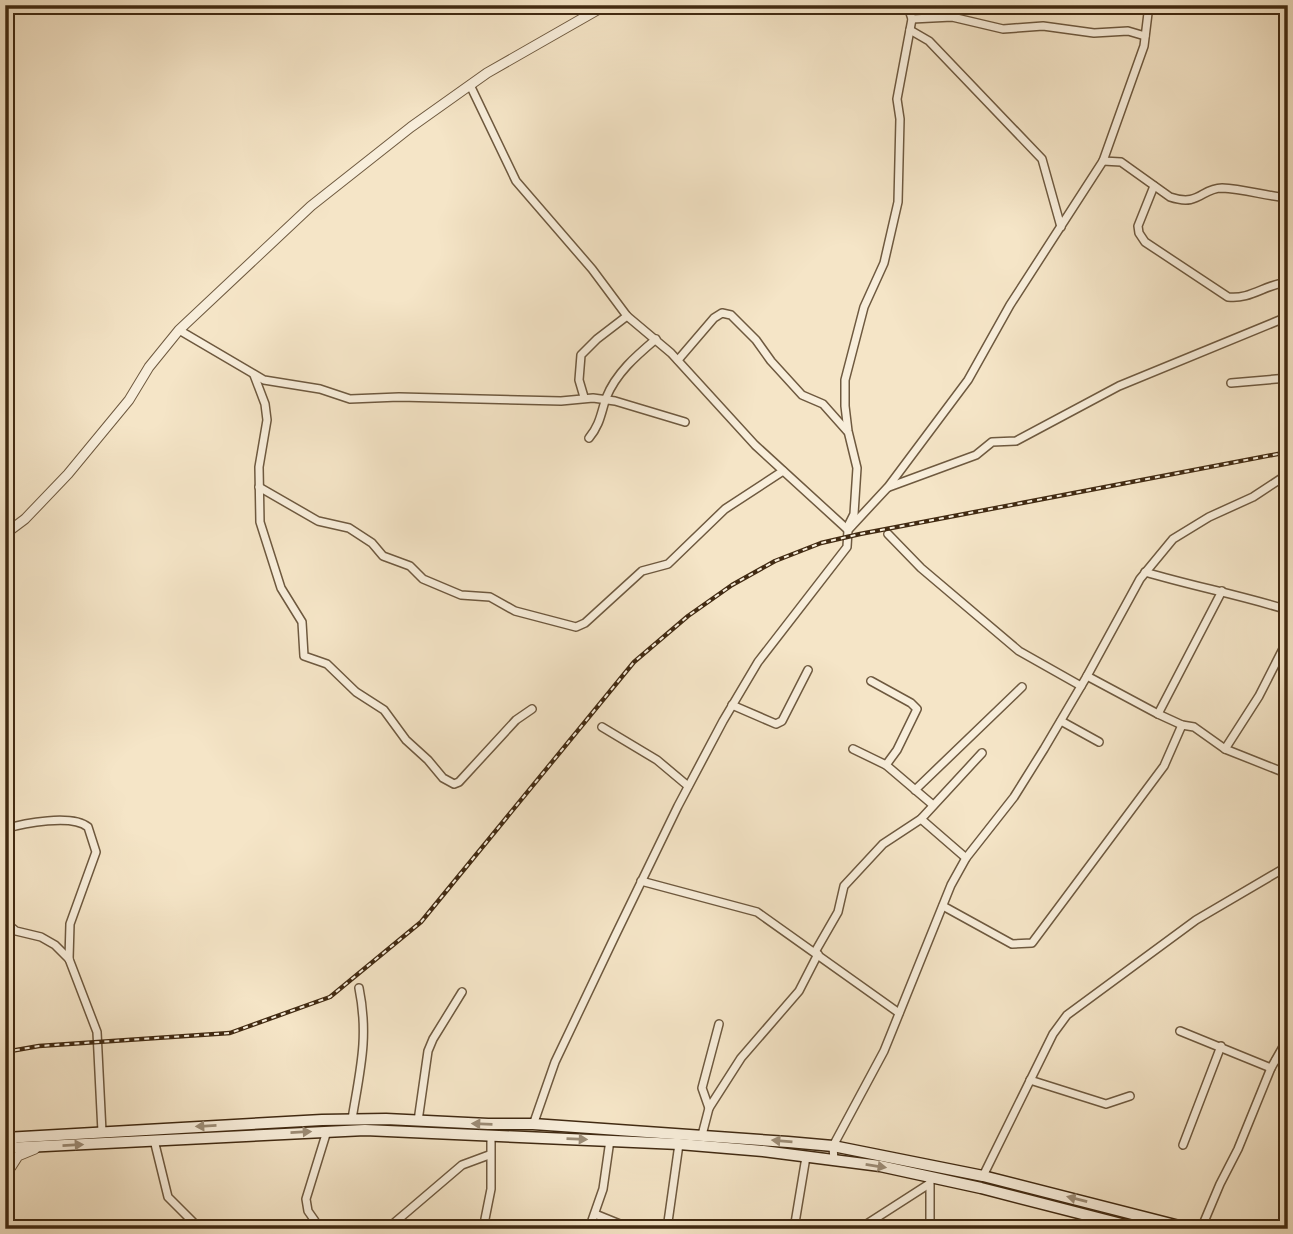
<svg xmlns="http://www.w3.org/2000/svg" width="1293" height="1234" viewBox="0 0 1293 1234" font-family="'EB Garamond',serif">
	<rect width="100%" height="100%" fill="#f5e5c7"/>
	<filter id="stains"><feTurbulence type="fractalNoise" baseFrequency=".00286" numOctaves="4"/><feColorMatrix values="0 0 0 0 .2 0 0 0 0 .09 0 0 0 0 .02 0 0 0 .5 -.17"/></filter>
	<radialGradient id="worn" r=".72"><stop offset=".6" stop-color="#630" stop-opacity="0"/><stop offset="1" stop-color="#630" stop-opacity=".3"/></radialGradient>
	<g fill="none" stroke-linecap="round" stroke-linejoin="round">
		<defs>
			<g id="minor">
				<path d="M 912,19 L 952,17 L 1003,29 L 1043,26 L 1094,33 L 1128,31 L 1145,36"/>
				<path d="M 910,30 L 929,41 L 1042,159 L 1061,227"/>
				<path d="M 470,85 L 516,181 L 592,269 L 627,316 L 671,353 L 755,445 L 848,530"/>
				<path d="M 1103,161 L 1121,162 L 1170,197 C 1200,207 1201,188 1222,188 C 1244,189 1266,196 1288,198"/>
				<path d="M 1154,186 L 1138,226 L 1139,233 L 1145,242 L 1228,297 C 1250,300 1266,284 1288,282"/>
				<path d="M 179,330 L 264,380 L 320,389 L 350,399 L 399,397 L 561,401 L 593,398 L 615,401 L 685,422"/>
				<path d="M 678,360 L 714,318 L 722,313 L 731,315 L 756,340 L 771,361 L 802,395 L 823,404 L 847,431"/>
				<path d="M 254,375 L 265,404 L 267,420 L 259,467 L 260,522 L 281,588 L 302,622 L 304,656 L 327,664 L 356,692 L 384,710 L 406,740 L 428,760 L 443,778 L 454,784 L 459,782 L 516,720 L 532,709"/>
				<path d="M 1231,383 L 1288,378"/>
				<path d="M 584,397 L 579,380 L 581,355 L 597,339 L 627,316"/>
				<path d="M 589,438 C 600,425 601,413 606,398 C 616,373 636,356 656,339"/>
				<path d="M 259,487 L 318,521 L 349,528 L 372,543 L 383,556 L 410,566 L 423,579 L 461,595 L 490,597 L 515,611 L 576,627 L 585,623 L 642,571 L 668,564 L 725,509 L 783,471"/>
				<path d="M 889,487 L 976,455 L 992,442 L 1016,441 L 1119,386 L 1287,317"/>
				<path d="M 849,524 L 854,514 L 857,468 L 848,431 L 845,406 L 845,380 L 864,307 L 884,263 L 898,202 L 900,119 L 897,99 L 912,19 L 909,10 L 896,5"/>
				<path d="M 888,534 L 921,568 L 1019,651 L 1081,686"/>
				<path d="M 1145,572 C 1192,586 1240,595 1288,610"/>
				<path d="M 1087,676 L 1158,714 L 1182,725 L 1194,727 L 1225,749 L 1288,774"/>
				<path d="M 871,681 L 911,703 L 917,709 L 897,750 L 886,765"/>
				<path d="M 732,705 L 776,724 L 782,721 L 808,670"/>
				<path d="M 1158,714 L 1222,591"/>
				<path d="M 1061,721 L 1099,742"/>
				<path d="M 602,727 L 657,760 L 688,786"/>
				<path d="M 853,749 L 886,765 L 933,805"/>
				<path d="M 1225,749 L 1259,696 L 1288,639"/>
				<path d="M 915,790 L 1022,687"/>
				<path d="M 921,819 L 966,858"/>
				<path d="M 5,829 C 24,823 72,814 88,827 L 96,852 L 70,924 L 69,959"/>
				<path d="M 641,881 L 757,912 L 899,1013"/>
				<path d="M 943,906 L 1012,944 L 1032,943 L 1164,766 L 1182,725"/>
				<path d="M 5,922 L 16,931 L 41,937 L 55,945 L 69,959 L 97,1032 L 102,1132"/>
				<path d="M 815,952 L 838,912 L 844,886 L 883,844 L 921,819 L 982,753"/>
				<path d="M 1180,1031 L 1271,1068"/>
				<path d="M 1276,1060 L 1288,1059"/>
				<path d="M 1030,1080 L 1106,1104 L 1130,1096"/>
				<path d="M 709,1108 L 702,1088 L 719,1024"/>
				<path d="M 352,1119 C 360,1070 369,1037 359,988"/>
				<path d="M 418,1121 L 428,1051 L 433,1039 L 462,992"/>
				<path d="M 533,1125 L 555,1062 L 615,936 L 678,806 L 723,721 L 758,662 L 847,547 L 848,530 L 888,487 L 968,380 L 1010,305 L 1103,161 L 1144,46 L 1149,5"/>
				<path d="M 702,1135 L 709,1108 L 741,1058 L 799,991 L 818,954"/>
				<path d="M 154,1140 L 168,1197 L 200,1229"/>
				<path d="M 1183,1145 L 1221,1046"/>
				<path d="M 834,1161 L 833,1146 L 884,1051 L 951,885 L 966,858 L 1014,797 L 1044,749 L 1087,676 L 1140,579 L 1173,539 L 1209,517 L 1253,497 L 1288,474"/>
				<path d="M 983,1176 L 1053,1034 L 1067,1015 L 1196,920 L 1288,866"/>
				<path d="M 930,1180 L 930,1229"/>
				<path d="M 595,1214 L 632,1229"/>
				<path d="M 310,1229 L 315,1221 L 308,1211 L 306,1199 L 327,1131"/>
				<path d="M 387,1229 L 462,1165 L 489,1155"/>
				<path d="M 483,1229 L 491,1189 L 491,1136"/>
				<path d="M 589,1229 L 603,1189 L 610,1140"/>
				<path d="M 667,1229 L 679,1144"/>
				<path d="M 794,1229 L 806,1157"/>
				<path d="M 859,1229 L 929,1184"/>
				<path d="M 1201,1229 L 1220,1184 L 1238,1149 L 1271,1068 L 1288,1038"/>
			</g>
			<g id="tertiary">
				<path d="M 5,534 L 25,519 L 68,474 L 129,400 L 149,367 L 179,330 L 311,206 L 411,127 L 487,73 L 606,5"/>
				<path d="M 11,1167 L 18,1156 L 35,1149"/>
				<path d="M 5,1191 L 12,1142"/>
			</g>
			<g id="secondary">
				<path d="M 5,1138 L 322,1120 L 386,1119 L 488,1124 L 533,1124 L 788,1142 L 833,1146 L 983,1176 L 1191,1229"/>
				<path d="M 5,1148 L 365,1130 L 679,1144 L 763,1151 L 880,1166 L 981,1188 L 1141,1229"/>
			</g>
		</defs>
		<use href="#minor" stroke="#6e593f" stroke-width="10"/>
		<use href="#tertiary" stroke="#6e593f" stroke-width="11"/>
		<use href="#secondary" stroke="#412a12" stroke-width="13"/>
		<use href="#minor" stroke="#f8eedb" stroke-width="7"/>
		<use href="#tertiary" stroke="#f8eedb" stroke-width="9"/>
		<use href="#secondary" stroke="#f8eedb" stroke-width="10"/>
		<defs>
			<path id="rail" d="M 5,1052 L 39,1046 L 230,1033 L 330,997 L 421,922 L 634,662 L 688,616 L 732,585 L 775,561 L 821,543 L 860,534 L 1288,452"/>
		</defs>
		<use href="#rail" stroke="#412a12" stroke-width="4.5"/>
		<use href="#rail" stroke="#f8eedb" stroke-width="2" stroke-dasharray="5" stroke-linecap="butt"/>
	</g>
	<defs><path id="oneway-solid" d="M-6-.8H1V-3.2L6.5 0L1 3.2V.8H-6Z" transform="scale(1.75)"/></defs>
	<g fill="#9c8c76">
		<use href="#oneway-solid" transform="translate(482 1124) rotate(-178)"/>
		<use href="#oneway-solid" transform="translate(206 1126) rotate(177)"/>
		<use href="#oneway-solid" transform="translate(301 1132) rotate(-3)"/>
		<use href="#oneway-solid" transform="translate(577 1139) rotate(2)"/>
		<use href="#oneway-solid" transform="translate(782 1141) rotate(-175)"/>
		<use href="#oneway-solid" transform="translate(73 1145) rotate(-3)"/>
		<use href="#oneway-solid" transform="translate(876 1166) rotate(9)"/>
		<use href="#oneway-solid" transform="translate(1077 1199) rotate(-166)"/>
	</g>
	<rect width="1293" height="1234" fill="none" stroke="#f5e5c7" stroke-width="28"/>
	<rect x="7" y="7" width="1279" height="1220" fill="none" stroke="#412a12" stroke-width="3.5"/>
	<rect x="14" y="14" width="1265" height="1206" fill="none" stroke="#412a12" stroke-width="2"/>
	<rect width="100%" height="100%" filter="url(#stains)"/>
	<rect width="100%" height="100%" fill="url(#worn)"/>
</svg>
